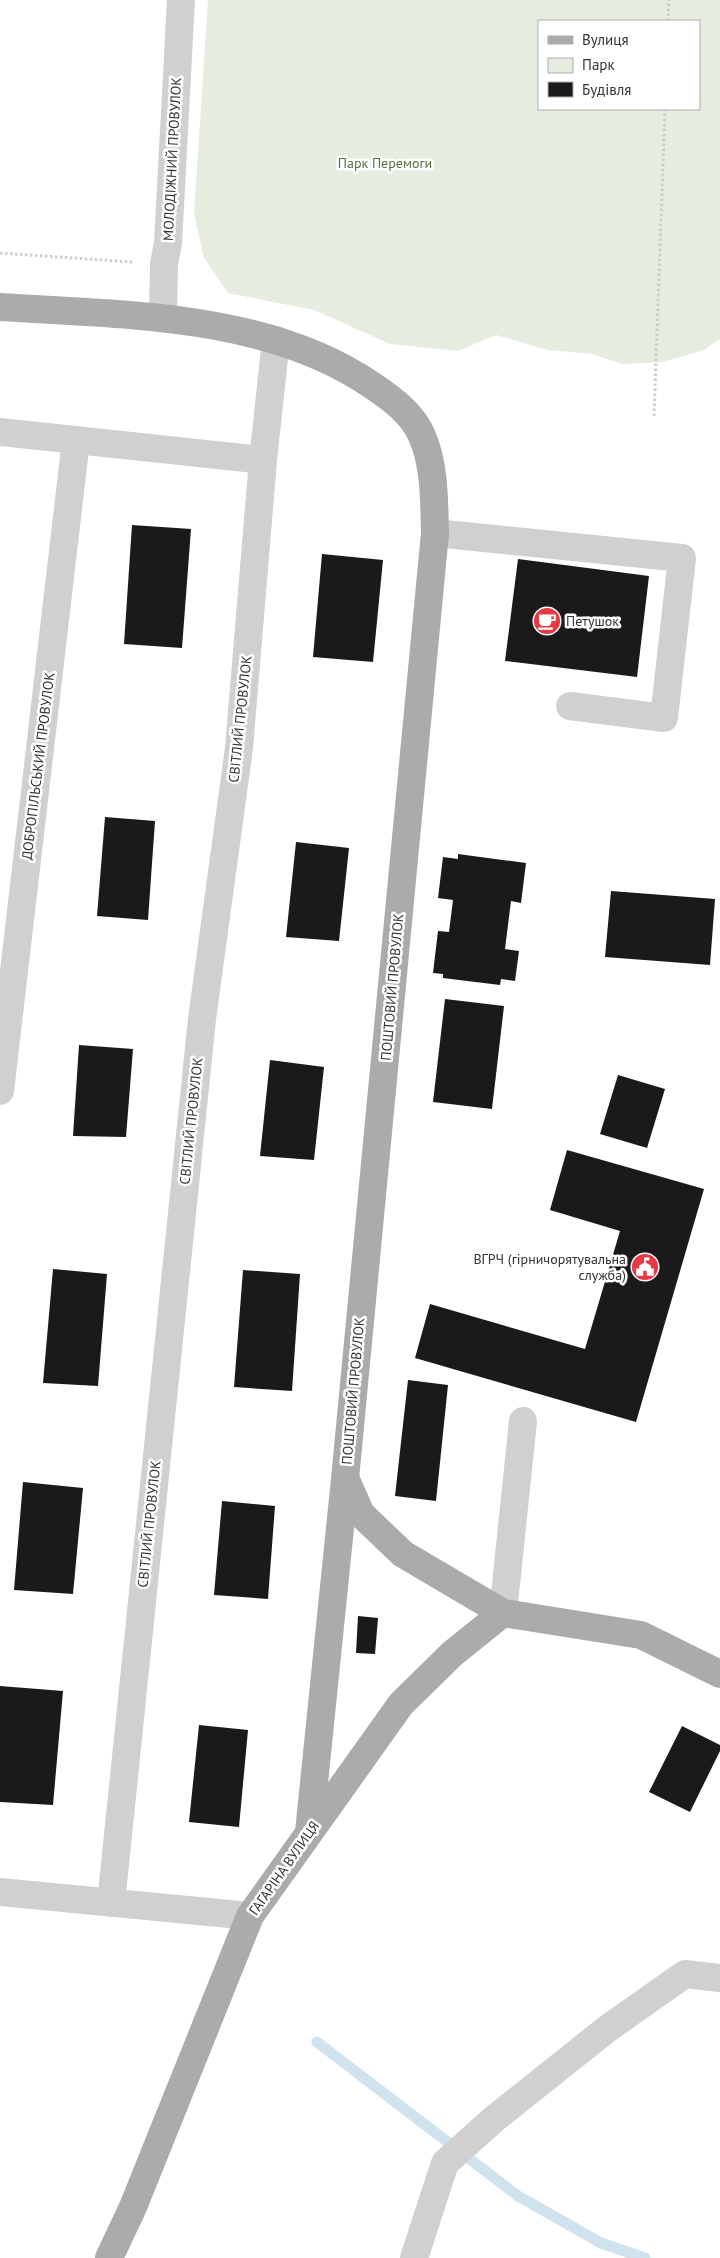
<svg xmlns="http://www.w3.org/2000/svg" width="720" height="2258" viewBox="0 0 720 2258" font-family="'PT Sans',sans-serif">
	<rect width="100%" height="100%" fill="#fff"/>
	<path fill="#e6ecdf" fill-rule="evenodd" d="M 208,0 L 720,0 L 720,339 L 704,350 L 663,362 L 622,364 L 592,354 L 548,350 L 496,335 L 458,351 L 390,344 L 314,310 L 228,293 L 204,258 L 194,214 ZM 539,21 L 699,21 L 699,109 L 539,109 Z"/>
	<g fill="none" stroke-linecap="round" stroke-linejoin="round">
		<path stroke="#cfe2ee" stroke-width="11" d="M 317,2042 L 518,2196 L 601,2243 L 645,2258"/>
	</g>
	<g fill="#1a1a1a">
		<path d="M 132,525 L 191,529 L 182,648 L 124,644 Z"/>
		<path d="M 322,554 L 383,560 L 373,662 L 313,657 Z"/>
		<path d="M 518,559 L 649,576 L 637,677 L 505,661 Z"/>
		<path d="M 105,817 L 155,821 L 148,920 L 97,916 Z"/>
		<path d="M 296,842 L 349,848 L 339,941 L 286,937 Z"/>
		<path d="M 458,854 L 526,863 L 521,903 L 511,901 L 505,949 L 519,951 L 515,981 L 501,979 L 500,985 L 443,978 L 443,974 L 433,973 L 438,931 L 449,932 L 453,900 L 438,898 L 443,857 L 458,859 Z"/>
		<path d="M 611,891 L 715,899 L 710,965 L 605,957 Z"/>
		<path d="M 445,999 L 504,1006 L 492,1109 L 433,1102 Z"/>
		<path d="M 79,1045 L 133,1049 L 126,1137 L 73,1136 Z"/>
		<path d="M 270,1060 L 324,1067 L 314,1160 L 260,1156 Z"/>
		<path d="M 618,1075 L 665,1089 L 647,1148 L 600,1134 Z"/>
		<path d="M 567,1150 L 704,1189 L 636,1422 L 415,1358 L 430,1304 L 585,1349 L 620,1231 L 550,1210 Z"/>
		<path d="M 53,1269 L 107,1274 L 98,1386 L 43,1383 Z"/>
		<path d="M 243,1270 L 300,1274 L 292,1391 L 234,1387 Z"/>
		<path d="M 408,1380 L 448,1385 L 436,1501 L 395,1496 Z"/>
		<path d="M 23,1482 L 83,1488 L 73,1594 L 14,1590 Z"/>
		<path d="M 222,1501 L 275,1506 L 268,1599 L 214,1595 Z"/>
		<path d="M 358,1616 L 378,1618 L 375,1654 L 356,1653 Z"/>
		<path d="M 0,1686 L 63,1691 L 53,1805 L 0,1802 Z"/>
		<path d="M 199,1725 L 248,1730 L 239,1827 L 189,1822 Z"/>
		<path d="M 682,1726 L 720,1745 L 720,1751 L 690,1812 L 649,1792 Z"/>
	</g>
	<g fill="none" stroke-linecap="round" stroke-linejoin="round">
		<g stroke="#cdcdcd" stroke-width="3" stroke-dasharray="2.5 2.5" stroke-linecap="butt">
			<path d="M 668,21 L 669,0"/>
			<path d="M 0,253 L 132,262"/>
			<path d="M 654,416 L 665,109"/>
		</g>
		<g stroke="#d0d0d0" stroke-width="28">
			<path d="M 163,317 L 164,264 L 168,243 L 181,0"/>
			<path d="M 0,432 L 263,460"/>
			<path d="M 435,533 L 682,558 L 664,718 L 570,706"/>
			<path d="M 0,1091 L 76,440"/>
			<path d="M 503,1613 L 523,1421"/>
			<path d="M 0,1892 L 250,1916"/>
			<path d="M 111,1903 L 202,1019 L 239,748 L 263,460 L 276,340"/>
			<path d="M 414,2258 L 445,2163 L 494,2119 L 607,2029 L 685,1974 L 720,1978"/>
		</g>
		<g stroke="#ababab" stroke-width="28">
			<path d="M 0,307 C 123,315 267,313 373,386 C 391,398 413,414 422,436 C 435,466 434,501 435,533 L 345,1479 L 309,1832"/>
			<path d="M 346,1480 L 361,1514 L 403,1554 L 503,1613 L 641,1635 L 720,1674"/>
			<path d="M 109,2258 L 133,2207 L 250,1916 L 401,1704 L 452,1654 L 503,1613"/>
		</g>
	</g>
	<defs>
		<symbol id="cafe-disc" viewBox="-11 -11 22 22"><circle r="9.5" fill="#e63946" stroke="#fff"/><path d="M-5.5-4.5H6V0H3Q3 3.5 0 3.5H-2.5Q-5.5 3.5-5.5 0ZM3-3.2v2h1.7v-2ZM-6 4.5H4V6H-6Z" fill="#fff"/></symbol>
		<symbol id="civic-disc" viewBox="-11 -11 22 22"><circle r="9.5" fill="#e63946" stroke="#fff"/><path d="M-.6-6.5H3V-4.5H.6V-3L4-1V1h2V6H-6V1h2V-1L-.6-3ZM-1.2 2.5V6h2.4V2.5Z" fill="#fff"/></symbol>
	</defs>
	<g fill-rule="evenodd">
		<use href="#cafe-disc" x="531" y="605" width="32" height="32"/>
		<use href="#civic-disc" x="629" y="1251" width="32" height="32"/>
	</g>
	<g text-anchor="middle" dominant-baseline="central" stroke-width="5" stroke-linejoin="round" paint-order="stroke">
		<g font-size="14" fill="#333" stroke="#fff">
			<text transform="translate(172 159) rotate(-87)">МОЛОДІЖНИЙ ПРОВУЛОК</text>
			<text transform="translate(240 719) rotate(-84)">СВІТЛИЙ ПРОВУЛОК</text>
			<text transform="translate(38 766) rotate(-83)">ДОБРОПІЛЬСЬКИЙ ПРОВУЛОК</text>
			<text transform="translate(392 987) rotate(-85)">ПОШТОВИЙ ПРОВУЛОК</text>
			<text transform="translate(191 1121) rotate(-84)">СВІТЛИЙ ПРОВУЛОК</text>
			<text transform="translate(353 1391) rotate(-85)">ПОШТОВИЙ ПРОВУЛОК</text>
			<text transform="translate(149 1524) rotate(-84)">СВІТЛИЙ ПРОВУЛОК</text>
			<text transform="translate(284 1868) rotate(-55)">ГАГАРІНА ВУЛИЦЯ</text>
		</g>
		<g font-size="14" fill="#56703f" stroke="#fff">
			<text x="385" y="163">Парк Перемоги</text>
		</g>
		<g font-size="14" fill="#333" stroke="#fff" text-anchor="start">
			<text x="566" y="621">Петушок</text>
			<text x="626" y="1259" text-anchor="end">ВГРЧ (гірничорятувальна<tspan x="626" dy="16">служба)</tspan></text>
		</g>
	</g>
	<rect x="538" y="20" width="162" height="90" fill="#ffffff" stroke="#adadad"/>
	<rect x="548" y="36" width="25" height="8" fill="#ababab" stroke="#adadad"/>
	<text x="582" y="45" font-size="15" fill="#333333">Вулиця</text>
	<rect x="548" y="58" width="25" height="15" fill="#e6ecdf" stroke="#adadad"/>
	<text x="582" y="70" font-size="15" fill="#333333">Парк</text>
	<rect x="548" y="82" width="25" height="15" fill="#1a1a1a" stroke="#adadad"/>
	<text x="582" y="95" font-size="15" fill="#333333">Будівля</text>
</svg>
